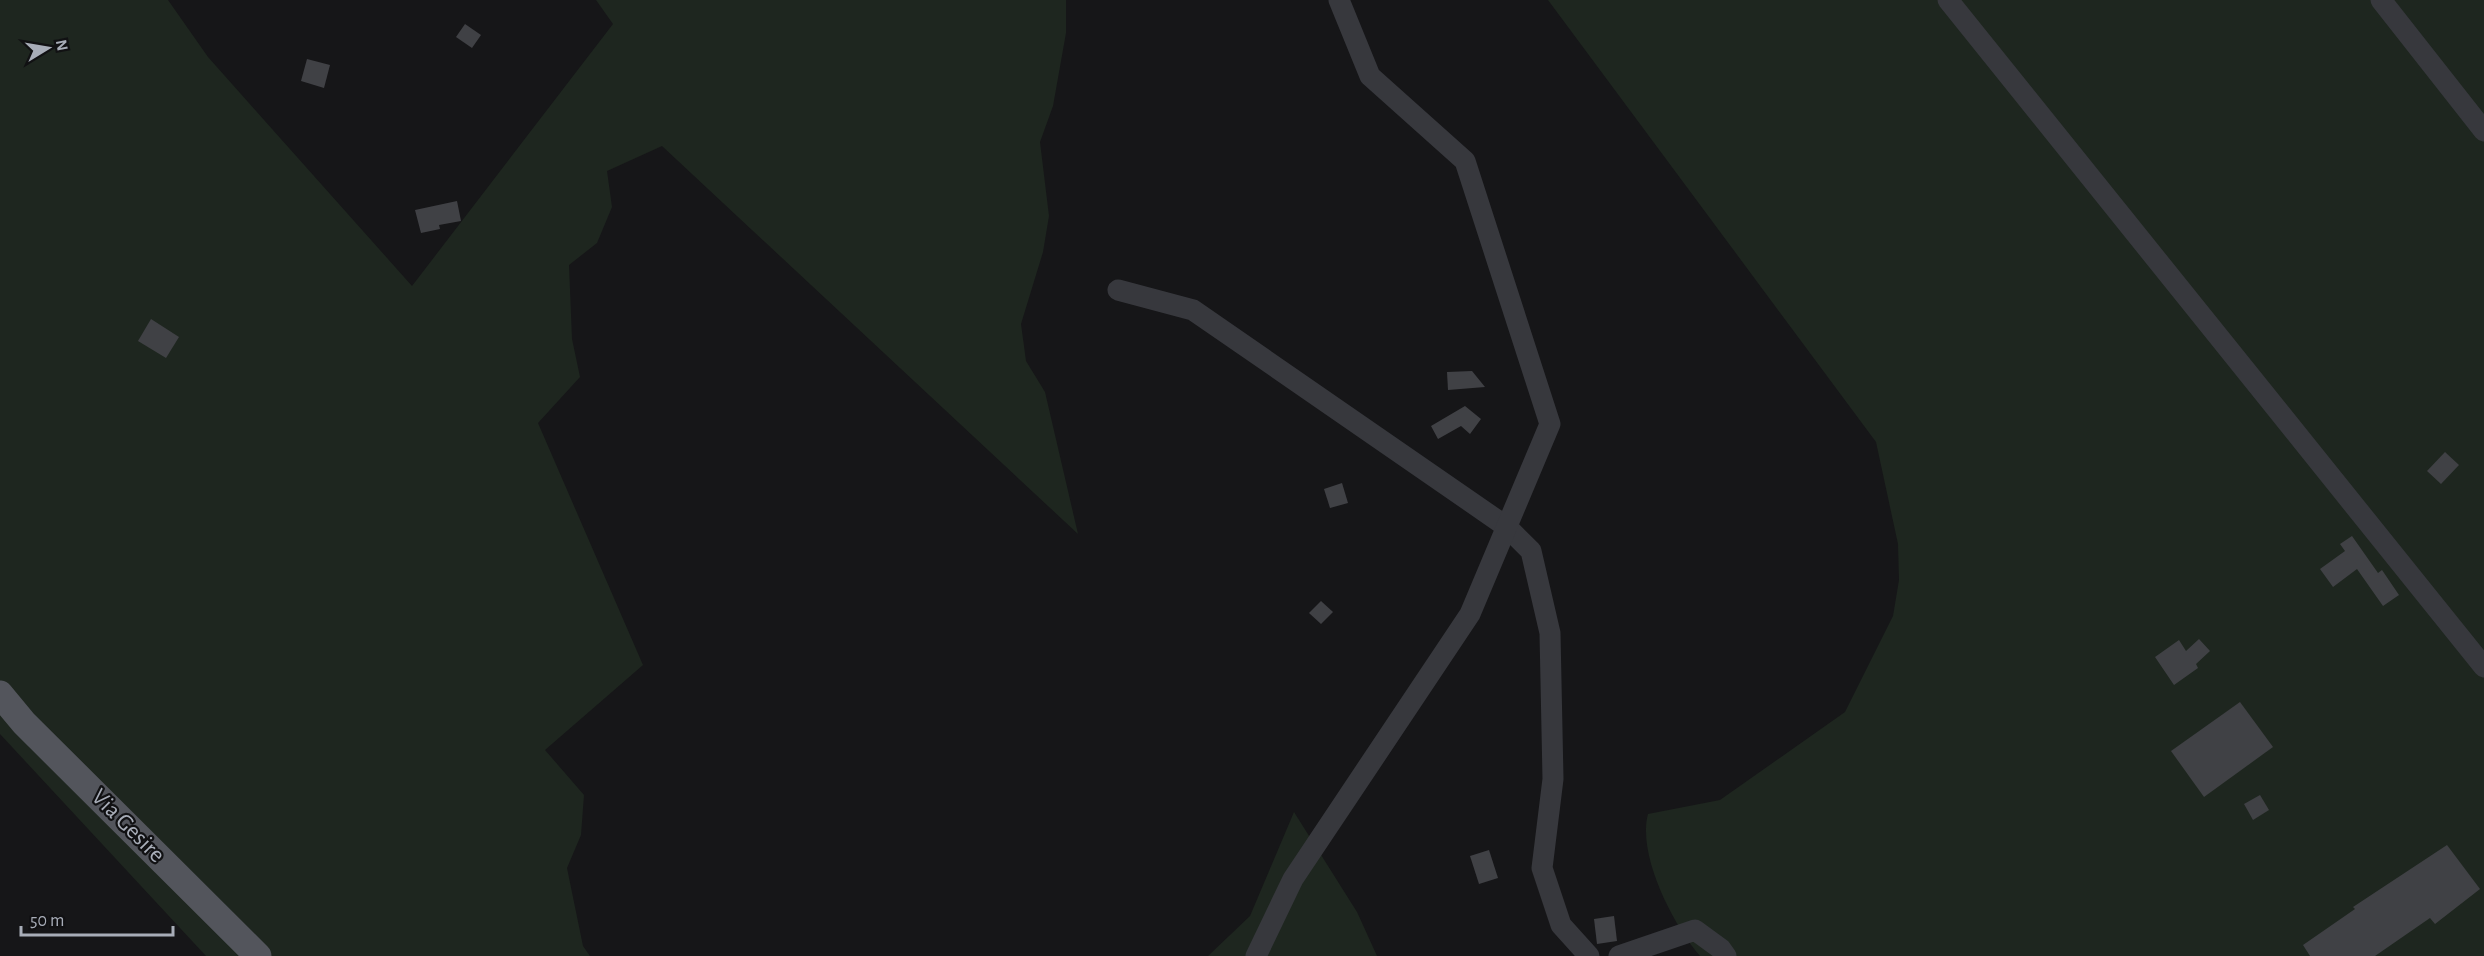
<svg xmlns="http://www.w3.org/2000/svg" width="2484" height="956" viewBox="0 0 2484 956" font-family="'Alegreya Sans',sans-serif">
	<rect width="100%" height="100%" fill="#161618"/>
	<g fill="#1e261f">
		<path d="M 0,0 L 168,0 L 208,57 L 412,286 L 613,24 L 596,0 L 1066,0 L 1066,33 L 1053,106 L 1040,142 L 1049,216 L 1043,252 L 1021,324 L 1026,361 L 1045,392 L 1078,534 L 662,146 L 607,171 L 612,207 L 597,243 L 569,265 L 572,339 L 580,377 L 538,423 L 643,665 L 545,750 L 584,795 L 581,835 L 567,868 L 583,946 L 590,956 L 206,956 L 0,734 Z"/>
		<path d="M 1548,0 L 2484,0 L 2484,956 L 1700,956 C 1673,925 1637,855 1648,814 L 1720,800 L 1845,712 L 1893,616 L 1899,580 L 1898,544 L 1876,442 Z"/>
		<path d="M 1294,812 L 1357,912 L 1377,956 L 1208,956 L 1250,916 Z"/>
	</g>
	<g fill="#404145">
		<path d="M 465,24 L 481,35 L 472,48 L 456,37 Z"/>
		<path d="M 307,59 L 330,65 L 324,88 L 301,81 Z"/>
		<path d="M 457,201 L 461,221 L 439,225 L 440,229 L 421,233 L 415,210 Z"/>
		<path d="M 151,319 L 179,337 L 166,358 L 138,341 Z"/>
		<path d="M 1472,371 L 1485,387 L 1448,390 L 1447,372 Z"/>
		<path d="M 1465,406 L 1481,419 L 1470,434 L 1461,426 L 1438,439 L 1431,426 Z"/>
		<path d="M 2445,452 L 2459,465 L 2441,484 L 2427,471 Z"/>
		<path d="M 1342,483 L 1348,503 L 1330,508 L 1324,489 Z"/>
		<path d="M 2352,536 L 2378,573 L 2382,570 L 2399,595 L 2383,606 L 2357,569 L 2333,587 L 2320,569 L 2345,551 L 2340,544 Z"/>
		<path d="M 1321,601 L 1333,612 L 1321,624 L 1309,613 Z"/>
		<path d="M 2199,639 L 2210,651 L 2196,664 L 2198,668 L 2174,685 L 2155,657 L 2179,640 L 2186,651 Z"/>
		<path d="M 2240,702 L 2273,747 L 2204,797 L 2171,751 Z"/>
		<path d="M 2260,795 L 2269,810 L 2253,820 L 2244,804 Z"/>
		<path d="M 2447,845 L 2480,889 L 2435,924 L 2430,918 L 2375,956 L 2310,956 L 2303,945 L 2355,909 L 2353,907 Z"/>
		<path d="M 1489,850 L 1498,878 L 1479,884 L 1470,856 Z"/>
		<path d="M 1614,916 L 1617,941 L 1597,944 L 1594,919 Z"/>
	</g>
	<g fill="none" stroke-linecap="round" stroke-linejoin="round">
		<g stroke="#37383d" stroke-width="21">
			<path d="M 1948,0 L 2484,667"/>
			<path d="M 2381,0 L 2484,131"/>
			<path d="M 1118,290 L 1193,310 L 1507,527 L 1531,551 L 1550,633 L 1553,779 L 1542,868 L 1561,925 L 1589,956"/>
			<path d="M 1256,956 L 1293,879 L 1470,614 L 1550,424 L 1465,161 L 1370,76 L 1339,0"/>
			<path d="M 1619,956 L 1695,930 L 1721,949 L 1726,956"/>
		</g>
		<path stroke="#53555c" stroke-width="27" d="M 0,694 L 24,723 L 258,956"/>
	</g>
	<g text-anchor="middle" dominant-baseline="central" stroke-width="4.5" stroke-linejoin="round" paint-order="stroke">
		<g font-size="24" fill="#a8adb8" stroke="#111113">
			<text transform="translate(128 826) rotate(45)">Via Gesire</text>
		</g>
	</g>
	<g transform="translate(48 48) rotate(79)" stroke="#111113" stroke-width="4.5" paint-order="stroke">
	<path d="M0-4.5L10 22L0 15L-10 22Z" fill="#a8adb8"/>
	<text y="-9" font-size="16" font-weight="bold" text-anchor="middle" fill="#a8adb8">N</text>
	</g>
	<path d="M21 926v9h152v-9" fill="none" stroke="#a8adb8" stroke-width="3"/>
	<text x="30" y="926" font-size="18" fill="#a8adb8" stroke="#111113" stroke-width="4.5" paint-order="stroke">50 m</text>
</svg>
